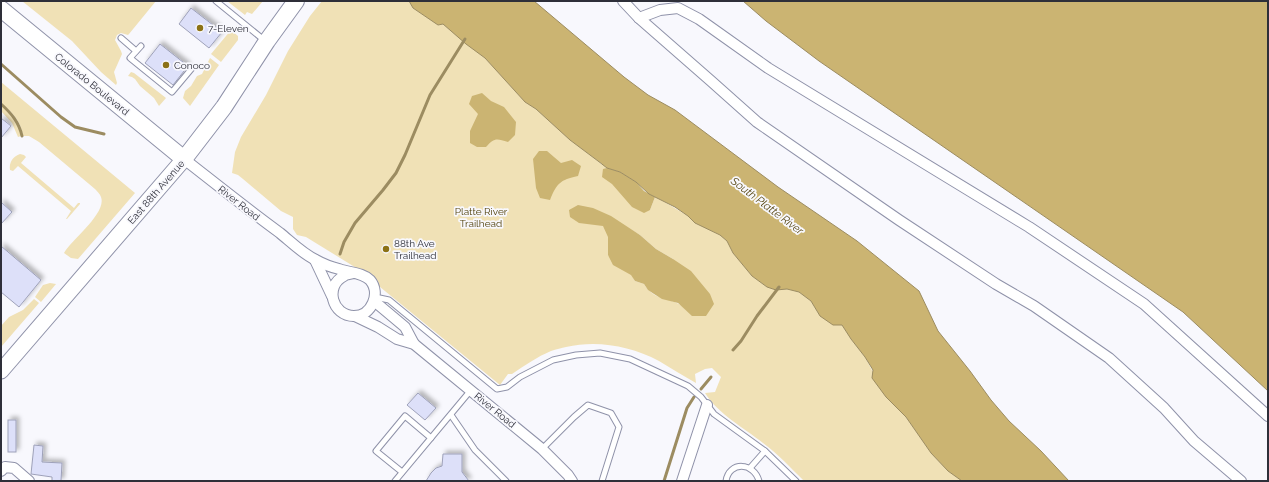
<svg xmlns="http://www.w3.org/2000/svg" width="1269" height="482" viewBox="0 0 1269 482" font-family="Raleway,sans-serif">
	<defs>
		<filter id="shadow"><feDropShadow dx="3" dy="-3" stdDeviation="2" flood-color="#0004"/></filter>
	</defs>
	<rect width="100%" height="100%" fill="#f8f8fd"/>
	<g fill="#f0e1b6" fill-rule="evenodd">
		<path d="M 22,1 L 156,1 L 129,34 L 128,35 L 121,33 L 117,35 L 115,40 L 121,51 L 122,54 L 114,72 L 117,83 L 116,85 L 101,72 L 72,41 Z"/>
		<path d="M 227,1 L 263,1 L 252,14 L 247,12 L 245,15 Z"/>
		<path d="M 322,1 L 409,1 L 413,8 L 438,25 L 443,24 L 462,40 L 485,58 L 525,102 L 536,109 L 570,140 L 598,161 L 601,164 L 612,170 L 650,210 L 655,197 L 663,201 L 688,216 L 695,223 L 720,235 L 727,241 L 733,253 L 752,276 L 767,287 L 776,290 L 787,289 L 799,292 L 811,301 L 820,316 L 842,325 L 851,339 L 865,357 L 886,397 L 906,417 L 931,453 L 948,471 L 962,481 L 804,481 C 791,468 778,454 763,443 C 743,427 719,415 705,393 L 715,392 L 721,377 L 712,368 L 705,369 L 695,374 L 696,383 C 683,376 671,368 659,361 C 630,346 598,340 566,347 C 562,348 556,349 551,351 C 537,357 525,365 512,374 L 508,374 L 500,385 L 358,269 L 306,237 L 297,235 L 293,229 L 293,217 L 281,211 L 243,179 L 238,175 L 232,173 L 235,152 L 241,137 L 266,95 L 288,51 L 310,16 ZM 625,226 L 640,235 L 656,249 L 673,259 L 687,311 C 674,295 656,304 644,284 L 635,281 L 632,275 L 608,255 L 608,247 Z"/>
		<path d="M 231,30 L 238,36 L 238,40 L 221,62 L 211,54 Z"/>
		<path d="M 210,58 L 219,65 L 190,106 L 183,98 L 185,91 L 191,86 L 197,76 L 202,74 Z"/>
		<path d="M 131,72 L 134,73 L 166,98 L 159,106 L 154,98 L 140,86 L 135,79 L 132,77 L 128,76 Z"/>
		<path d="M 1,82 L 135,193 L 78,259 L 71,258 L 64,253 C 72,239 107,213 101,197 C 100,194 97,191 95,189 L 39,142 L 29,136 L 23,136 C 21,121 12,112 1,103 Z"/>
		<path d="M 1,105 C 11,113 20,123 21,136 L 18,137 L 12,123 L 1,111 Z"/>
		<path d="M 20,154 L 24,155 L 26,157 L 21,163 L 74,208 L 78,203 L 80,203 L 80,204 L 67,219 L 66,219 L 71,211 L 18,166 L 13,171 L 10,170 C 9,163 12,157 20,154 Z"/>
		<path d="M 50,283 L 56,284 L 41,302 L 35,297 L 43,285 Z"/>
		<path d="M 34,299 L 39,303 L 1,347 L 1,326 L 9,317 L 23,310 Z"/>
	</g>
	<g fill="#cbb472">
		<path d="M 482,93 L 491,101 L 504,107 L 516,122 L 515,135 L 508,142 C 496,138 494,138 486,147 L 477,147 L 470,143 L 470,131 L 478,114 L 469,104 L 472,96 Z"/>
		<path d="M 539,151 L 547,151 L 561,163 L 572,160 L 581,166 L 578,176 C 560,180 557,183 550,200 L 540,198 L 536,188 L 533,159 Z"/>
		<path d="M 607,168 L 620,172 L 636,182 L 644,191 L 655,197 L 650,210 L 644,213 L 632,207 L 612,184 L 602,177 L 603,169 Z"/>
		<path d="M 578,205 L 593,208 L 611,216 L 640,235 L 656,249 L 673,259 L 691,271 L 710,294 L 714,304 L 706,316 L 692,316 L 678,303 L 662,299 L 654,294 L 648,290 L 644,284 L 635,281 L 631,275 L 613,265 L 608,255 L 608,237 L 603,226 L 579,223 L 570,217 L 569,210 Z"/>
	</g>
	<g fill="#cbb472" stroke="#9c8c61">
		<path d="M 409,1 L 534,1 L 624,77 L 648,95 L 675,110 L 778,187 L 857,241 L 919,291 L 938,331 L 970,371 L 991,400 L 1009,421 L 1041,451 L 1069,481 L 962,481 L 948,471 L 931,453 L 906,417 L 886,397 L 872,378 L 873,370 L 865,357 L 851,339 L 842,325 L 833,325 L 820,316 L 811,301 L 799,292 L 787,289 L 776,290 L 767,287 L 752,276 L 733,253 L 727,241 L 720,235 L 695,223 L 688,216 L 675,207 L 649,194 L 636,182 L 620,172 L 607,168 L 598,161 L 570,140 L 536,109 L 525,102 L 485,58 L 466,44 L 443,24 L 438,25 L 413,8 Z"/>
		<path d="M 743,1 L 1268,1 L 1268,391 L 1183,312 L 819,61 L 766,21 Z"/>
	</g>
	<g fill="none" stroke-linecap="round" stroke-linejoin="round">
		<g stroke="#9c8c61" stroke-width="3">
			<path d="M 1,64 L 61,117 L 75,127 L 104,134"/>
			<path d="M 1,104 C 11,113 19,122 22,136"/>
			<path d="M 340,254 L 344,242 L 355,223 L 383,190 L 396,173 L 405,155 L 430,95 L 465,39"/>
			<path d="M 733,350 L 741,341 L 757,316 L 779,287"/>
			<path d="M 701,389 L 711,377"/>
			<path d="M 664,481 L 687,408 L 694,397"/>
		</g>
	</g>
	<g fill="#dde0f9" stroke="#9ea1b9" filter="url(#shadow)">
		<path d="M 191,8 L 222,32 L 209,48 L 179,24 Z"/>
		<path d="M 160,44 L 188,66 L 173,85 L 145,63 Z"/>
		<path d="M 1,118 L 11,126 L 1,138 Z"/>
		<path d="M 1,202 L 12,212 L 1,224 Z"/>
		<path d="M 1,246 L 41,280 L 19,307 L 1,292 Z"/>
		<path d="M 418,393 L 436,408 L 425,420 L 407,405 Z"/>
		<rect x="8" y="420" width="8" height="32"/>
		<path d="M 34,445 L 43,446 L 42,462 L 62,463 L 61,481 L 52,481 L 52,477 L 31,474 Z"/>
		<path d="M 443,454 L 462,454 L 462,472 L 469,481 L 426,481 L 431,473 L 436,468 L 442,466 Z"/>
	</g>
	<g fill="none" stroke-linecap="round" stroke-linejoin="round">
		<defs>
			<g id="service">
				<path d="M 216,1 L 264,40"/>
				<path d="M 121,38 L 136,51"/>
				<path d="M 141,46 L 130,58 L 172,92 L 193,67"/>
				<path d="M 375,297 L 389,300 L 497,389 L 507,387 L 520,377 L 553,360 L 576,355 L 600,353 L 630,359 L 688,386 L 701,397 L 714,414 L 765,451 L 796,481"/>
				<path d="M 451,415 L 475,450 L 506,481"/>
				<path d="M 542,449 L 574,417 L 588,405 L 611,413 L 619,427 L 602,481"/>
				<path d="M 750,468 L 765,451"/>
				<path d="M 402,472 L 376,451 L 405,416 L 431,438"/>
				<path d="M 395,481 L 471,390"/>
				<path d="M 726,481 C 729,461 754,462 759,481"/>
			</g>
			<g id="minor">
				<path d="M 623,1 L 639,18 L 711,81 L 757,122 L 899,220 L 996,284 L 1034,306 L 1109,358 L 1164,408 L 1194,441 L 1241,481"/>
				<path d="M 639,18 L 660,10 L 678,8 L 699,19 L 768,68 L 1029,227 L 1144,304 L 1268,416"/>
				<path d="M 184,159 C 216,184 247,209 280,233 C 291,242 303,254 316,260 C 323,264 331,267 339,269 C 349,273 362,272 370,280 C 381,293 372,316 354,316 C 332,316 324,286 344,276 C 346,274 350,274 353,273"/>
				<path d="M 315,260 L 332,296"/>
				<path d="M 374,301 L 405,327 L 414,344"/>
				<path d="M 355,316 L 378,327 L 397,339 L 414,344 L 542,449 L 568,475 L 572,481"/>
				<path d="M 1,471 L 5,467 L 14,468 L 29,481"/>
				<path d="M 682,481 L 707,405"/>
			</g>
			<path id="secondary" d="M 1,371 L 184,159"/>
			<path id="primary" d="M 1,9 L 184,159 L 224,107 L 267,41 L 296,1"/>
		</defs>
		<use href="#service" stroke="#8f92a9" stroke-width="7"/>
		<use href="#minor" stroke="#8f92a9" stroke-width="12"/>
		<use href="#secondary" stroke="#8f92a9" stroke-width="17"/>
		<use href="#primary" stroke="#8f92a9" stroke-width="18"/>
		<use href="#service" stroke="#fff" stroke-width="5"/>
		<use href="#minor" stroke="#fff" stroke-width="10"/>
		<use href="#secondary" stroke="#fff" stroke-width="15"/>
		<use href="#primary" stroke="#fff" stroke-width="16"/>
	</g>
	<g fill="#8c7215" stroke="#f8f8fd" stroke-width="1.5">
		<circle cx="200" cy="28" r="4"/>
		<circle cx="166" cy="65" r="4"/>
		<circle cx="386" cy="249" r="4"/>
	</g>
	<g text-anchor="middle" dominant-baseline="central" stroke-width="3.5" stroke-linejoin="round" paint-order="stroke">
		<g font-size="10" fill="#2e2f39" stroke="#f8f8fd" text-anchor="start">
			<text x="208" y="28">7-Eleven</text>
			<text x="174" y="65">Conoco</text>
			<text x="394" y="243">88th Ave<tspan x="394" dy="12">Trailhead</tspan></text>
		</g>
		<g font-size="10" fill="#2e2f39" stroke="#f8f8fd">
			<text transform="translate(92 84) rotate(39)">Colorado Boulevard</text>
			<text transform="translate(156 192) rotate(-49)">East 88th Avenue</text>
			<text transform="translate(239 203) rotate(38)">River Road</text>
			<text transform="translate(495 410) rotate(39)">River Road</text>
		</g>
		<g font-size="10" fill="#4f3f08" stroke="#f8f8fd">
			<text x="481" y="211">Platte River<tspan x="481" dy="12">Trailhead</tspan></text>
		</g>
		<g font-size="11" font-style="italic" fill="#574713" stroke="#f8f8fd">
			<text transform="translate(767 206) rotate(37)">South Platte River</text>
		</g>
	</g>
	<rect width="1269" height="482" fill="none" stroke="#2e2f39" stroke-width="4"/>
</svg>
